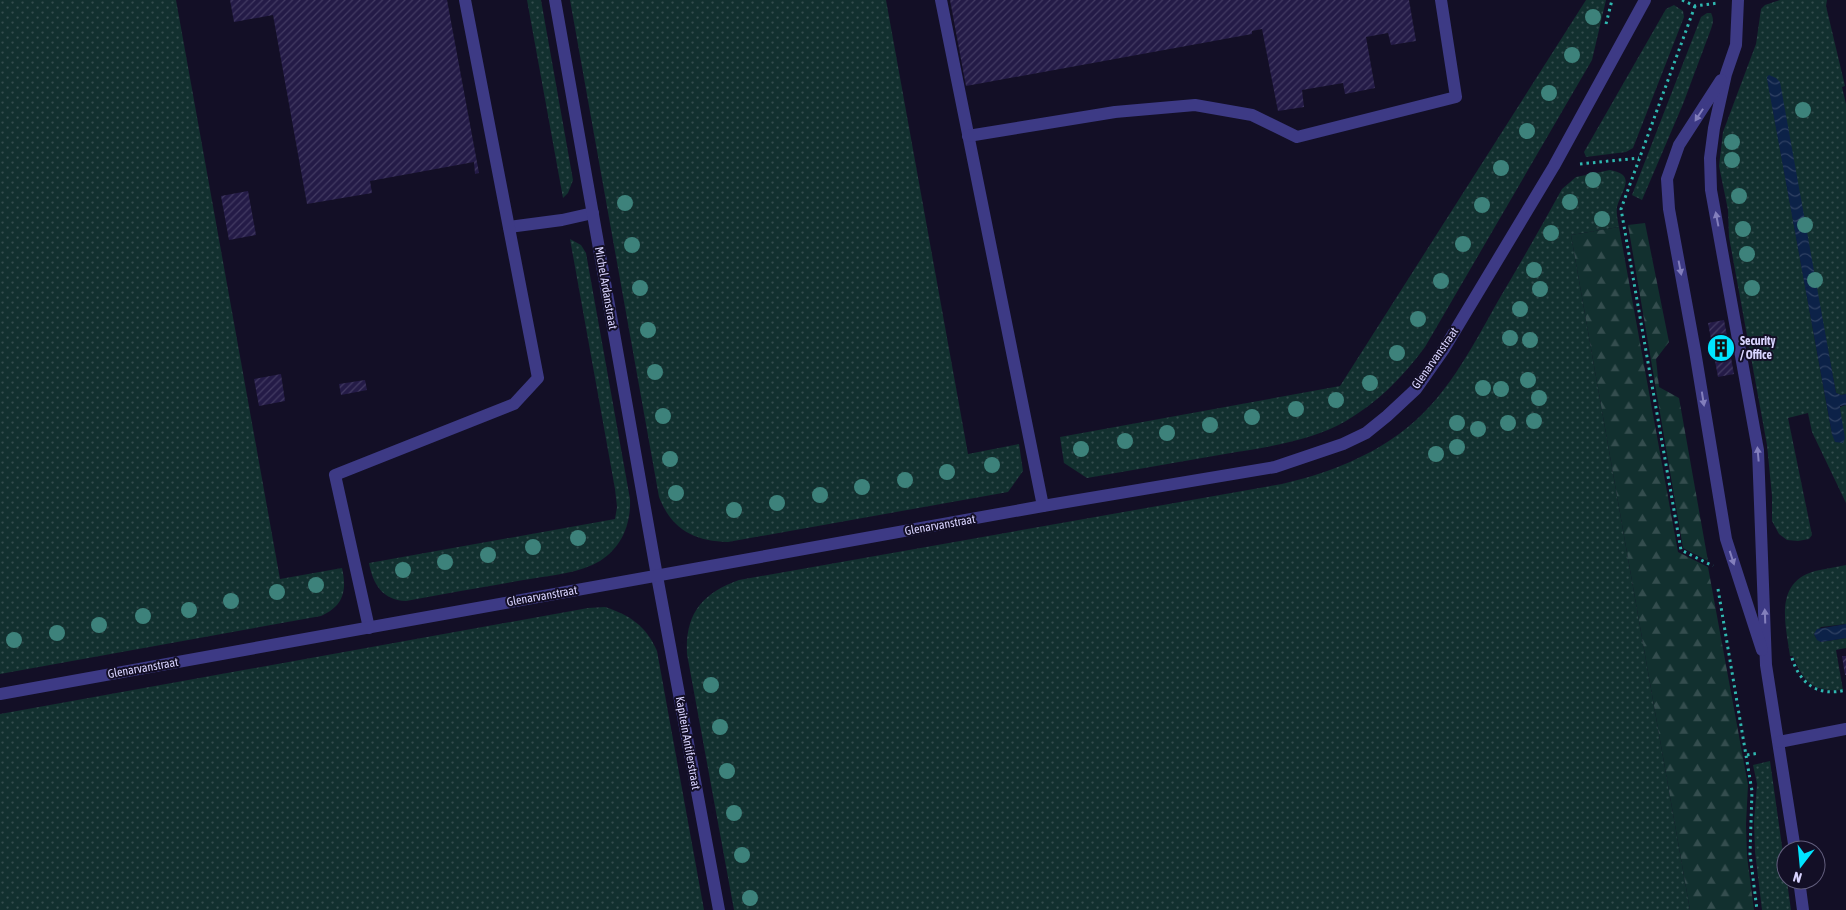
<svg xmlns="http://www.w3.org/2000/svg" width="1846" height="910" viewBox="0 0 1846 910" font-family="'Asap Condensed',sans-serif">
	<defs>
		<pattern id="grass-dots" width="8" height="8" patternUnits="userSpaceOnUse" patternTransform="scale(1.25)"><rect width="8" height="8" fill="#12302f"/><path d="M2 2h.1M6 6h.1" fill="none" stroke="#344d4e" stroke-width="1.8" stroke-linecap="round"/></pattern>
		<pattern id="forest-firs" width="22" height="20" patternUnits="userSpaceOnUse" patternTransform="scale(1.25)"><rect width="22" height="20" fill="#12302f"/><path d="M5 1l3.5 6h-7zM16 11l3.5 6h-7z" fill="#344d4e"/></pattern>
		<pattern id="water-waves" width="16" height="10" patternUnits="userSpaceOnUse" patternTransform="scale(1.25)"><rect width="16" height="10" fill="#0c2248"/><path d="M0 5q4-4 8 0t8 0" fill="none" stroke="#2f4163"/></pattern>
		<pattern id="building-hatch" width="6" height="6" patternUnits="userSpaceOnUse" patternTransform="scale(1.25)"><rect width="6" height="6" fill="#241b47"/><path d="M-1 1l2-2M0 6l6-6M5 7l2-2" fill="none" stroke="#433b63"/></pattern>
	</defs>
	<rect width="100%" height="100%" fill="#130f26"/>
	<g fill="url(#grass-dots)">
		<path d="M 0,0 L 176,0 L 280,579 L 342,568 C 347,590 344,606 321,616 L 0,674 Z"/>
		<path d="M 527,0 L 541,0 L 573,180 L 568,193 L 563,198 Z"/>
		<path d="M 570,0 L 886,0 L 968,454 L 1019,444 L 1023,471 L 1008,492 L 728,542 C 694,541 672,530 659,497 Z"/>
		<path d="M 1586,0 L 1606,0 L 1592,60 L 1425,347 C 1403,377 1378,402 1346,421 C 1309,442 1266,447 1225,454 C 1179,462 1133,470 1087,478 L 1064,463 L 1060,437 L 1340,386 Z"/>
		<path d="M 1780,0 L 1827,0 L 1826,6 L 1845,86 L 1842,87 L 1846,104 L 1846,394 L 1841,395 L 1836,393 L 1808,243 L 1767,77 L 1832,434 L 1844,441 L 1840,410 L 1840,407 L 1846,405 L 1846,503 L 1812,432 L 1808,413 L 1788,418 L 1812,535 L 1809,539 L 1798,541 L 1787,540 L 1779,534 L 1772,521 L 1772,496 L 1767,445 L 1729,237 L 1728,210 L 1719,166 L 1723,132 L 1756,44 L 1761,9 L 1765,5 Z"/>
		<path d="M 1674,5 L 1683,11 L 1684,17 L 1633,148 L 1626,152 L 1586,157 L 1584,152 L 1666,9 Z"/>
		<path d="M 1707,13 L 1711,13 C 1714,19 1713,23 1711,29 L 1683,104 L 1642,200 L 1632,195 L 1701,17 Z"/>
		<path d="M 1610,170 C 1637,175 1622,189 1617,207 C 1616,213 1618,221 1619,227 L 1571,235 L 1690,910 L 734,910 L 687,654 C 685,614 702,593 739,580 L 1282,484 C 1324,474 1363,460 1399,434 C 1445,401 1471,349 1498,301 C 1520,264 1541,227 1562,189 L 1576,177 Z"/>
		<path d="M 570,239 L 581,245 L 586,253 L 630,499 C 631,524 622,547 600,561 C 580,573 553,575 530,579 C 489,586 447,593 406,601 C 382,600 373,584 369,563 L 615,519 L 617,507 L 615,489 Z"/>
		<path d="M 1846,565 L 1846,624 L 1821,627 L 1814,634 L 1816,638 L 1821,642 L 1846,638 L 1846,648 L 1836,650 L 1843,690 C 1813,692 1804,683 1793,656 L 1790,656 C 1786,625 1773,583 1815,571 C 1825,569 1836,567 1846,565 Z"/>
		<path d="M 605,607 C 630,615 646,626 657,651 L 704,910 L 0,910 L 0,714 L 588,608 Z"/>
		<path d="M 1770,761 L 1791,910 L 1762,910 L 1755,852 L 1754,822 L 1757,784 L 1753,765 Z"/>
	</g>
	<g fill="url(#forest-firs)">
		<path d="M 1645,223 L 1669,342 L 1656,359 L 1659,387 L 1679,398 L 1708,561 L 1683,548 L 1628,225 Z"/>
		<path d="M 1619,227 L 1678,552 L 1708,567 L 1748,785 L 1746,824 L 1747,856 L 1754,910 L 1690,910 L 1571,235 Z"/>
	</g>
	<g fill="url(#water-waves)">
		<path d="M 1769,75 L 1776,78 L 1780,82 L 1836,393 L 1841,395 L 1846,394 L 1846,405 L 1840,406 L 1840,409 L 1845,438 L 1843,443 L 1835,442 L 1832,434 L 1767,79 L 1767,77 Z"/>
		<path d="M 1846,624 L 1846,638 L 1821,642 L 1817,640 L 1814,634 L 1817,629 Z"/>
	</g>
	<g fill="url(#building-hatch)">
		<path d="M 230,0 L 447,0 L 479,173 L 475,174 L 474,162 L 370,181 L 372,193 L 307,204 L 273,15 L 234,22 Z"/>
		<path d="M 950,0 L 1409,0 L 1416,41 L 1391,45 L 1388,33 L 1366,37 L 1375,88 L 1345,94 L 1343,83 L 1302,90 L 1304,107 L 1278,111 L 1262,29 L 1252,31 L 1252,34 L 966,86 Z"/>
		<path d="M 248,191 L 256,235 L 229,240 L 221,196 Z"/>
		<path d="M 1724,320 L 1734,374 L 1718,377 L 1708,323 Z"/>
		<path d="M 281,374 L 285,401 L 259,406 L 254,379 Z"/>
		<path d="M 365,380 L 367,390 L 341,395 L 339,384 Z"/>
		<path d="M 1842,656 L 1846,656 L 1846,675 L 1845,675 Z"/>
	</g>
	<g fill="none" stroke-linecap="round" stroke-linejoin="round">
		<g stroke="#2fb8b0" stroke-width="3" stroke-dasharray="2.5 4" stroke-linecap="butt">
			<path d="M 1682,0 L 1695,6 L 1718,3"/>
			<path d="M 1695,6 L 1621,209 L 1681,550 L 1713,566"/>
			<path d="M 1606,24 L 1612,0"/>
			<path d="M 1580,164 L 1639,158"/>
			<path d="M 1718,589 L 1752,791 L 1750,854 L 1757,910"/>
			<path d="M 1792,658 C 1800,684 1818,697 1846,690"/>
			<path d="M 1747,755 L 1759,753"/>
		</g>
		<g stroke="#3d3a85" stroke-width="12">
			<path d="M 941,0 L 1043,506"/>
			<path d="M 1738,0 L 1736,45 L 1726,74 L 1714,128 L 1710,158 L 1711,190 L 1758,450 L 1766,665 L 1795,850"/>
			<path d="M 1721,80 L 1679,145 L 1667,179 L 1669,209 L 1695,351 L 1726,539 L 1762,650"/>
			<path d="M 968,136 L 1115,112 L 1195,105 L 1252,115 L 1297,137 L 1456,97 L 1441,0"/>
			<path d="M 509,227 L 562,220 L 593,213"/>
			<path d="M 369,628 L 335,475 L 514,404 L 538,378 L 465,0"/>
			<path d="M 1779,742 L 1846,729"/>
			<path d="M 1799,880 L 1803,910"/>
		</g>
		<path stroke="#3d3a85" stroke-width="12" d="M 555,0 L 657,576 L 719,910"/>
		<path stroke="#3d3a85" stroke-width="12" d="M 0,694 L 1043,506 L 1275,467 L 1343,444 L 1366,433 L 1387,416 L 1416,389 L 1444,349 L 1554,166 L 1645,0"/>
	</g>
	<g fill="#3d827b">
		<circle cx="1593" cy="17" r="8"/>
		<circle cx="1572" cy="55" r="8"/>
		<circle cx="1549" cy="93" r="8"/>
		<circle cx="1803" cy="110" r="8"/>
		<circle cx="1527" cy="131" r="8"/>
		<circle cx="1732" cy="142" r="8"/>
		<circle cx="1732" cy="160" r="8"/>
		<circle cx="1501" cy="168" r="8"/>
		<circle cx="1593" cy="180" r="8"/>
		<circle cx="1739" cy="196" r="8"/>
		<circle cx="1570" cy="202" r="8"/>
		<circle cx="625" cy="203" r="8"/>
		<circle cx="1482" cy="205" r="8"/>
		<circle cx="1602" cy="219" r="8"/>
		<circle cx="1805" cy="225" r="8"/>
		<circle cx="1743" cy="229" r="8"/>
		<circle cx="1551" cy="233" r="8"/>
		<circle cx="1463" cy="244" r="8"/>
		<circle cx="632" cy="245" r="8"/>
		<circle cx="1747" cy="254" r="8"/>
		<circle cx="1534" cy="270" r="8"/>
		<circle cx="1815" cy="280" r="8"/>
		<circle cx="1441" cy="281" r="8"/>
		<circle cx="640" cy="288" r="8"/>
		<circle cx="1752" cy="288" r="8"/>
		<circle cx="1540" cy="289" r="8"/>
		<circle cx="1520" cy="309" r="8"/>
		<circle cx="1418" cy="319" r="8"/>
		<circle cx="648" cy="330" r="8"/>
		<circle cx="1510" cy="338" r="8"/>
		<circle cx="1530" cy="340" r="8"/>
		<circle cx="1397" cy="353" r="8"/>
		<circle cx="655" cy="372" r="8"/>
		<circle cx="1528" cy="380" r="8"/>
		<circle cx="1370" cy="383" r="8"/>
		<circle cx="1483" cy="388" r="8"/>
		<circle cx="1501" cy="389" r="8"/>
		<circle cx="1539" cy="398" r="8"/>
		<circle cx="1336" cy="400" r="8"/>
		<circle cx="1296" cy="409" r="8"/>
		<circle cx="663" cy="416" r="8"/>
		<circle cx="1252" cy="417" r="8"/>
		<circle cx="1534" cy="421" r="8"/>
		<circle cx="1457" cy="423" r="8"/>
		<circle cx="1508" cy="423" r="8"/>
		<circle cx="1210" cy="425" r="8"/>
		<circle cx="1478" cy="429" r="8"/>
		<circle cx="1167" cy="433" r="8"/>
		<circle cx="1125" cy="441" r="8"/>
		<circle cx="1457" cy="447" r="8"/>
		<circle cx="1081" cy="449" r="8"/>
		<circle cx="1436" cy="454" r="8"/>
		<circle cx="670" cy="459" r="8"/>
		<circle cx="992" cy="465" r="8"/>
		<circle cx="947" cy="472" r="8"/>
		<circle cx="905" cy="480" r="8"/>
		<circle cx="862" cy="487" r="8"/>
		<circle cx="676" cy="493" r="8"/>
		<circle cx="820" cy="495" r="8"/>
		<circle cx="777" cy="503" r="8"/>
		<circle cx="734" cy="510" r="8"/>
		<circle cx="578" cy="538" r="8"/>
		<circle cx="533" cy="547" r="8"/>
		<circle cx="488" cy="555" r="8"/>
		<circle cx="445" cy="562" r="8"/>
		<circle cx="403" cy="570" r="8"/>
		<circle cx="316" cy="585" r="8"/>
		<circle cx="277" cy="592" r="8"/>
		<circle cx="231" cy="601" r="8"/>
		<circle cx="189" cy="610" r="8"/>
		<circle cx="143" cy="616" r="8"/>
		<circle cx="99" cy="625" r="8"/>
		<circle cx="57" cy="633" r="8"/>
		<circle cx="14" cy="640" r="8"/>
		<circle cx="711" cy="685" r="8"/>
		<circle cx="720" cy="727" r="8"/>
		<circle cx="727" cy="771" r="8"/>
		<circle cx="734" cy="813" r="8"/>
		<circle cx="742" cy="855" r="8"/>
		<circle cx="750" cy="898" r="8"/>
	</g>
	<defs><path id="oneway-solid" d="M-6-.8H1V-3.2L6.5 0L1 3.2V.8H-6Z" transform="scale(1.25)"/></defs>
	<g fill="#837fbc">
		<use href="#oneway-solid" transform="translate(1699 115) rotate(123)"/>
		<use href="#oneway-solid" transform="translate(1717 219) rotate(-101)"/>
		<use href="#oneway-solid" transform="translate(1680 268) rotate(79)"/>
		<use href="#oneway-solid" transform="translate(1703 399) rotate(81)"/>
		<use href="#oneway-solid" transform="translate(1758 454) rotate(-95)"/>
		<use href="#oneway-solid" transform="translate(1732 558) rotate(72)"/>
		<use href="#oneway-solid" transform="translate(1765 616) rotate(-92)"/>
	</g>
	<defs>
		<symbol id="building-disc" viewBox="-11 -11 22 22"><circle r="9.5" fill="#00e5ff" stroke="#130f26"/><path d="M-4-6H4V6H1V3H-1V6H-4ZM-2.5-4.3h1.7v1.8h-1.7ZM.8-4.3h1.7v1.8H.8ZM-2.5-1h1.7V.8h-1.7ZM.8-1h1.7V.8H.8Z" fill="#111"/></symbol>
	</defs>
	<g fill-rule="evenodd">
		<use href="#building-disc" x="1705" y="332" width="32" height="32"/>
	</g>
	<g text-anchor="middle" dominant-baseline="central" stroke-width="4" stroke-linejoin="round" paint-order="stroke">
		<g font-size="12" fill="#d9d4ff" stroke="#130f26">
			<text transform="translate(606 288) rotate(80)">Michel Ardanstraat</text>
			<text transform="translate(1435 358) rotate(-55)">Glenarvanstraat</text>
			<text transform="translate(940 525) rotate(-10)">Glenarvanstraat</text>
			<text transform="translate(542 596) rotate(-10)">Glenarvanstraat</text>
			<text transform="translate(143 668) rotate(-10)">Glenarvanstraat</text>
			<text transform="translate(688 743) rotate(80)">Kapitein Antiferstraat</text>
		</g>
		<g font-size="12" font-weight="bold" fill="#d9d4ff" stroke="#130f26" text-anchor="start">
			<text x="1740" y="341">Security<tspan x="1740" dy="14">/ Office</tspan></text>
		</g>
	</g>
	<g transform="translate(1801 865) rotate(196)"><circle r="24" fill="#130f26" stroke="#625e7d"/>
	<path d="M0-4L9 19L0 12L-9 19Z" fill="#00e5ff"/>
	<text y="-8" font-size="14" font-weight="bold" text-anchor="middle" fill="#d9d4ff">N</text>
	</g>
</svg>
